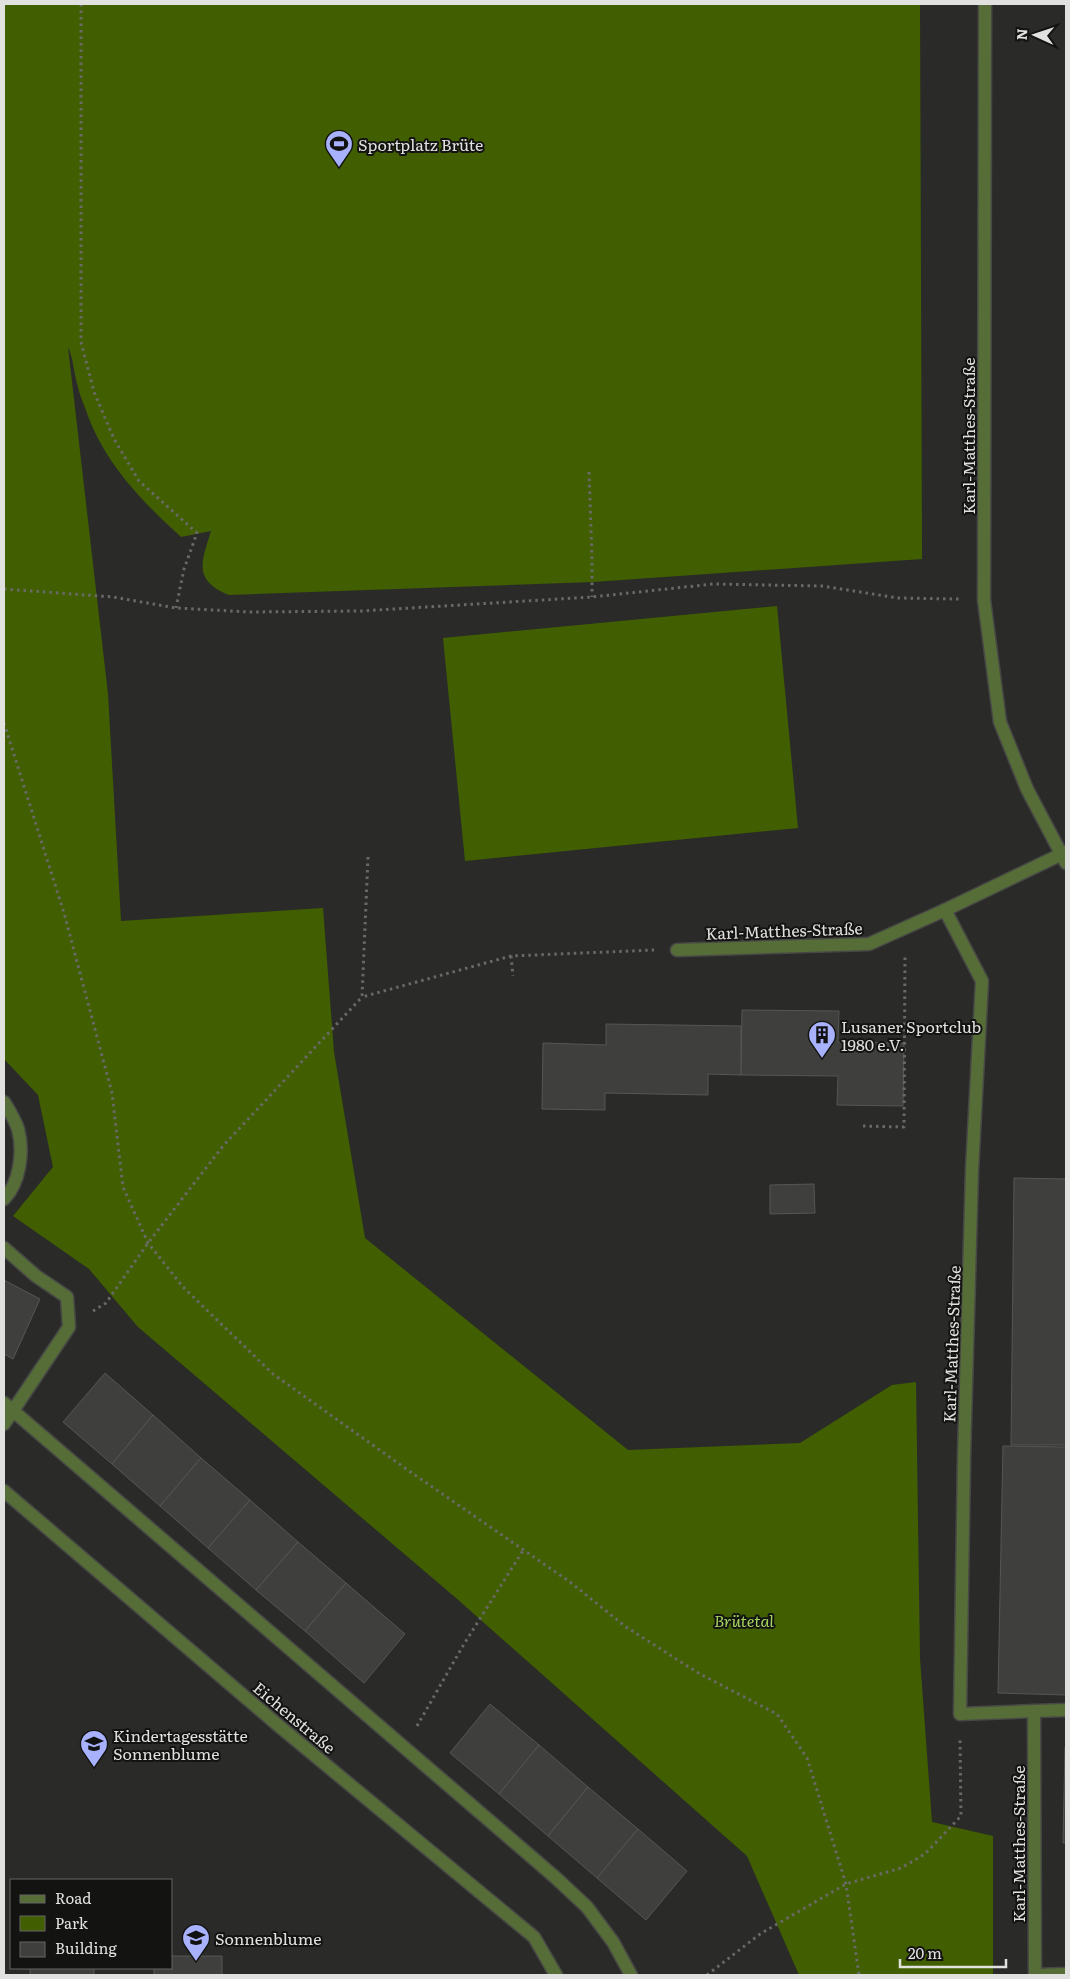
<svg xmlns="http://www.w3.org/2000/svg" width="1070" height="1979" viewBox="0 0 1070 1979" font-family="Literata,serif">
	<rect width="100%" height="100%" fill="#2a2b28"/>
	<g fill="#415f00">
		<path d="M 4,4 L 920,4 L 922,559 L 593,582 L 229,595 C 192,580 202,561 211,531 L 181,537 C 143,502 107,466 88,416 C 85,406 80,397 78,387 C 74,374 73,357 68,347 L 108,694 L 121,921 L 323,908 L 334,1052 L 365,1238 L 628,1450 L 800,1443 L 892,1385 L 916,1382 L 920,1659 L 932,1822 L 993,1836 L 993,1975 L 799,1975 L 747,1856 L 456,1598 L 138,1327 L 89,1269 L 13,1216 L 53,1167 L 38,1095 L 4,1059 Z"/>
		<path d="M 777,606 L 798,828 L 465,861 L 443,638 Z"/>
	</g>
	<g fill="#3f403d" stroke="#555753">
		<path d="M 742,1010 L 839,1011 L 838,1042 L 904,1043 L 903,1106 L 837,1105 L 838,1076 L 741,1075 Z"/>
		<path d="M 606,1024 L 741,1026 L 741,1075 L 708,1074 L 708,1095 L 605,1093 L 605,1110 L 542,1109 L 543,1043 L 606,1045 Z"/>
		<path d="M 1014,1178 L 1066,1179 L 1066,1445 L 1011,1445 Z"/>
		<path d="M 814,1184 L 815,1213 L 770,1214 L 770,1185 Z"/>
		<path d="M 4,1280 L 40,1299 L 13,1359 L 4,1354 Z"/>
		<path d="M 105,1373 L 153,1415 L 112,1464 L 63,1422 Z"/>
		<path d="M 153,1415 L 201,1458 L 160,1506 L 112,1464 Z"/>
		<path d="M 1003,1446 L 1066,1447 L 1066,1695 L 998,1693 Z"/>
		<path d="M 201,1458 L 250,1500 L 208,1548 L 160,1506 Z"/>
		<path d="M 250,1500 L 298,1542 L 256,1590 L 208,1548 Z"/>
		<path d="M 298,1542 L 346,1583 L 305,1631 L 256,1590 Z"/>
		<path d="M 346,1583 L 405,1634 L 364,1683 L 305,1631 Z"/>
		<path d="M 490,1704 L 539,1745 L 499,1794 L 450,1753 Z"/>
		<path d="M 539,1745 L 588,1787 L 548,1836 L 499,1794 Z"/>
		<path d="M 1065,1747 L 1066,1747 L 1066,1843 L 1063,1843 Z"/>
		<path d="M 588,1787 L 638,1829 L 597,1878 L 548,1836 Z"/>
		<path d="M 638,1829 L 687,1871 L 646,1920 L 597,1878 Z"/>
		<path d="M 171,1956 L 222,1956 L 222,1975 L 154,1975 L 154,1968 L 171,1968 Z"/>
		<rect x="30" y="1968" width="64" height="7"/>
	</g>
	<g fill="none" stroke-linecap="round" stroke-linejoin="round">
		<defs>
			<g id="service">
				<path d="M 4,1102 C 9,1110 15,1120 18,1129 C 24,1151 20,1183 4,1199"/>
				<path d="M 4,1248 L 36,1276 L 67,1297 L 69,1327 L 4,1424"/>
				<path d="M 4,1403 L 556,1878 L 587,1907 L 613,1942 L 631,1975"/>
			</g>
			<g id="minor">
				<path d="M 985,4 L 984,600 L 1000,722 L 1027,789 L 1066,863"/>
				<path d="M 945,910 L 982,981 L 972,1170 L 964,1457 L 960,1714 L 1034,1711"/>
				<path d="M 677,950 L 869,944 L 945,910 L 1066,852"/>
				<path d="M 4,1491 L 279,1726 L 534,1937 L 556,1975"/>
				<path d="M 1066,1710 L 1034,1711 L 1035,1975 L 1066,1974"/>
			</g>
		</defs>
		<use href="#service" stroke="#474845" stroke-width="15"/>
		<use href="#minor" stroke="#474845" stroke-width="15"/>
		<g stroke="#696a67" stroke-width="3" stroke-dasharray="2.5 4" stroke-linecap="butt">
			<path d="M 81,4 L 81,342 L 94,392 L 114,439 L 139,481 L 197,533 L 184,569 L 176,608"/>
			<path d="M 589,472 L 592,557 L 592,597"/>
			<path d="M 4,589 L 113,597 L 176,608 L 250,612 L 361,611 L 592,597 L 713,584 L 822,586 L 898,598 L 959,599"/>
			<path d="M 4,723 L 64,913 L 112,1093 L 123,1187 L 148,1243 L 183,1287 L 273,1374 L 412,1473 L 570,1582 L 626,1627 L 700,1674 L 777,1714 L 807,1758 L 846,1884 L 859,1975"/>
			<path d="M 368,857 L 362,997 L 511,956 L 654,950"/>
			<path d="M 511,956 L 513,976"/>
			<path d="M 863,1126 L 904,1127 L 905,956"/>
			<path d="M 93,1311 L 106,1303 L 148,1243 L 223,1146 L 362,997"/>
			<path d="M 417,1726 L 464,1644 L 524,1549"/>
			<path d="M 707,1975 L 760,1934 L 846,1884 L 901,1868 L 925,1854 L 961,1816 L 960,1739"/>
		</g>
		<use href="#service" stroke="#566d37" stroke-width="12"/>
		<use href="#minor" stroke="#566d37" stroke-width="12"/>
	</g>
	<defs>
		<symbol id="stadium-pin" viewBox="-11 -11 22 30"><path d="M0 17L-7.5 6A9.5 9.5 0 1 1 7.5 6Z" fill="#a7b1fc" stroke="#131312"/><path d="M0-5a6.5 5 0 1 0 0 10a6.5 5 0 1 0 0-10ZM-3.5-1.8h7v3.6h-7Z" fill="#111"/></symbol>
		<symbol id="building-pin" viewBox="-11 -11 22 30"><path d="M0 17L-7.5 6A9.5 9.5 0 1 1 7.5 6Z" fill="#a7b1fc" stroke="#131312"/><path d="M-4-6H4V6H1V3H-1V6H-4ZM-2.5-4.3h1.7v1.8h-1.7ZM.8-4.3h1.7v1.8H.8ZM-2.5-1h1.7V.8h-1.7ZM.8-1h1.7V.8H.8Z" fill="#111"/></symbol>
		<symbol id="school-pin" viewBox="-11 -11 22 30"><path d="M0 17L-7.5 6A9.5 9.5 0 1 1 7.5 6Z" fill="#a7b1fc" stroke="#131312"/><path d="M0-5L7-2L0 1L-7-2ZM-4 1L0 2.5L4 1V4Q0 6-4 4Z" fill="#111"/></symbol>
	</defs>
	<g fill-rule="evenodd">
		<use href="#stadium-pin" x="323" y="128" width="32" height="43"/>
		<use href="#building-pin" x="806" y="1019" width="32" height="43"/>
		<use href="#school-pin" x="78" y="1728" width="32" height="43"/>
		<use href="#school-pin" x="180" y="1922" width="32" height="43"/>
	</g>
	<g text-anchor="middle" dominant-baseline="central" stroke-width="4" stroke-linejoin="round" paint-order="stroke">
		<g font-size="16" fill="#e1e2df" stroke="#131312" text-anchor="start">
			<text x="358" y="144">Sportplatz Brüte</text>
			<text x="841" y="1026">Lusaner Sportclub<tspan x="841" dy="18">1980 e.V.</tspan></text>
			<text x="113" y="1735">Kindertagesstätte<tspan x="113" dy="18">Sonnenblume</tspan></text>
			<text x="215" y="1938">Sonnenblume</text>
		</g>
		<g font-size="16" fill="#e1e2df" stroke="#131312">
			<text transform="translate(968 436) rotate(-90)">Karl-Matthes-Straße</text>
			<text transform="translate(784 930) rotate(-2)">Karl-Matthes-Straße</text>
			<text transform="translate(951 1344) rotate(-88)">Karl-Matthes-Straße</text>
			<text transform="translate(295 1717) rotate(40)">Eichenstraße</text>
			<text transform="translate(1018 1844) rotate(-90)">Karl-Matthes-Straße</text>
		</g>
		<g font-size="16" font-style="italic" fill="#a5d55e" stroke="#131312">
			<text x="744" y="1620">Brütetal</text>
		</g>
	</g>
	<rect width="1070" height="1979" fill="none" stroke="#e1e2df" stroke-width="10"/>
	<rect x="10" y="1879" width="162" height="90" fill="#131312" stroke="#656664"/>
	<rect x="20" y="1895" width="25" height="8" fill="#566d37" stroke="#656664"/>
	<text x="55" y="1904" font-size="15" fill="#e1e2df">Road</text>
	<rect x="20" y="1916" width="25" height="15" fill="#415f00" stroke="#656664"/>
	<text x="55" y="1929" font-size="15" fill="#e1e2df">Park</text>
	<rect x="20" y="1942" width="25" height="15" fill="#3f403d" stroke="#656664"/>
	<text x="55" y="1954" font-size="15" fill="#e1e2df">Building</text>
	<g transform="translate(1035 35) rotate(273)" stroke="#131312" stroke-width="4" paint-order="stroke">
	<path d="M0-4L9 19L0 12L-9 19Z" fill="#e1e2df"/>
	<text y="-8" font-size="14" font-weight="bold" text-anchor="middle" fill="#e1e2df">N</text>
	</g>
	<path d="M900 1959v8h106v-8" fill="none" stroke="#e1e2df" stroke-width="2.5"/>
	<text x="908" y="1959" font-size="15" fill="#e1e2df" stroke="#131312" stroke-width="4" paint-order="stroke">20 m</text>
</svg>
